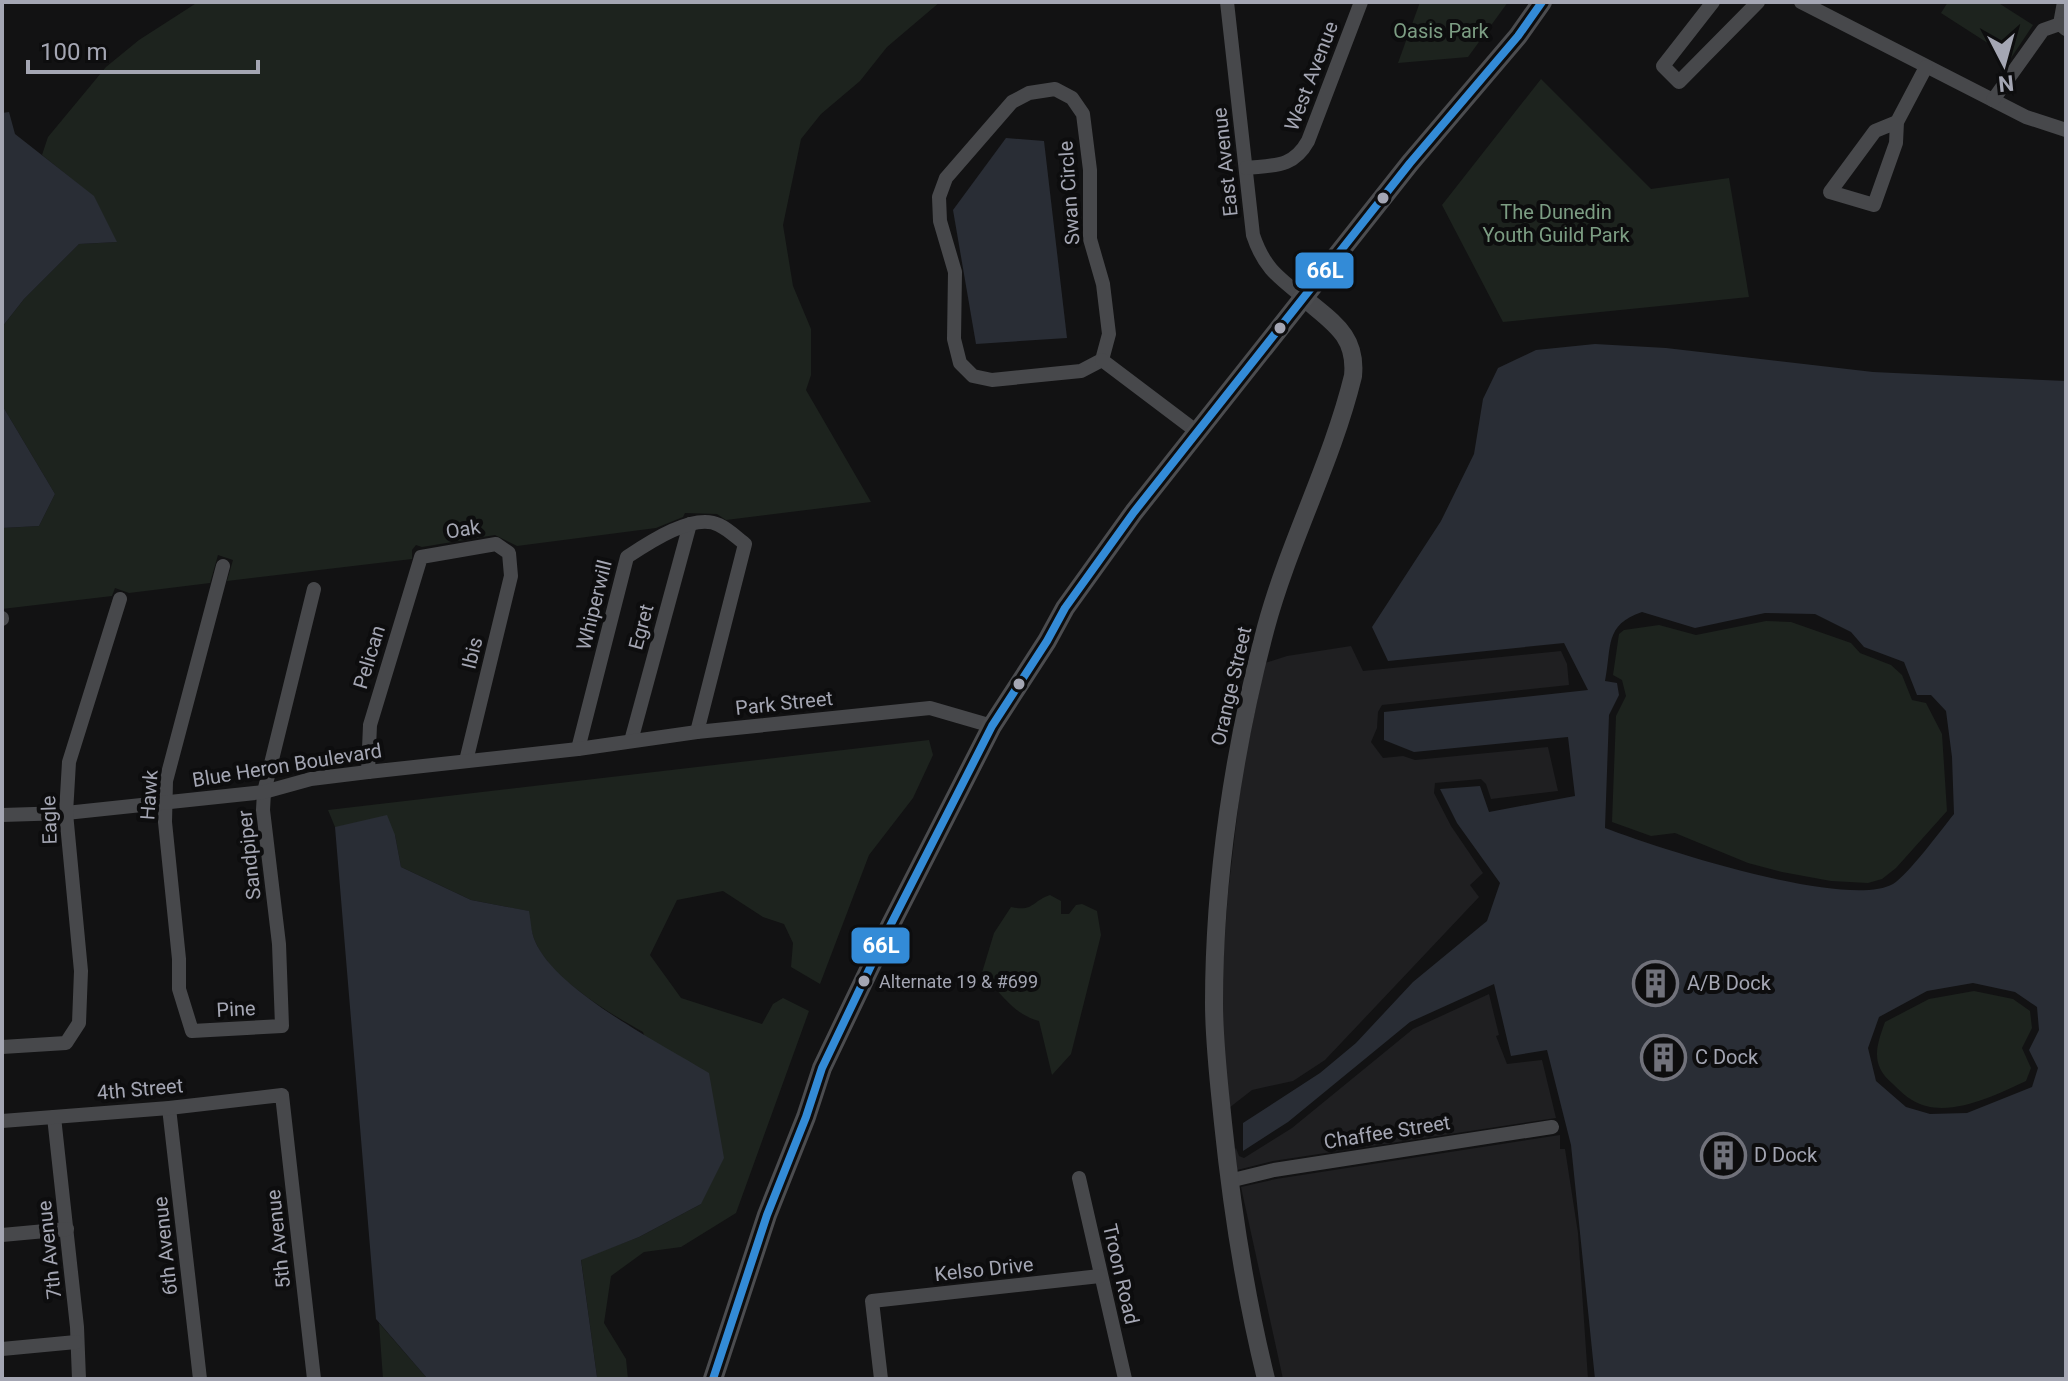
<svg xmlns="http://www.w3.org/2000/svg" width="2068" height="1381" viewBox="0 0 2068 1381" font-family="Roboto,sans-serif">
	<rect width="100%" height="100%" fill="#121213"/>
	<g fill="#1f1f21">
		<path d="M 1351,646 L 1363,671 L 1561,651 L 1567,664 L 1569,685 L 1382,705 L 1378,712 L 1377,728 L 1371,742 L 1383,758 L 1403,756 L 1415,760 L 1548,747 L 1558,791 L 1491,799 L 1486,784 L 1481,779 L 1435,783 L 1434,793 L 1451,826 L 1483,873 L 1470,885 L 1479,897 L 1325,1060 L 1293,1081 L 1252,1090 L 1229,1108 L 1222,1030 L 1223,960 L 1228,893 L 1242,774 L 1265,663 L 1287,656 Z"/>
		<path d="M 1489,994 L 1499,1035 L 1496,1036 L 1507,1064 L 1542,1060 L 1556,1118 L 1273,1161 L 1237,1170 L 1234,1150 L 1236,1148 L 1239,1156 L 1244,1158 L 1292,1128 L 1413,1029 Z"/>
		<path d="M 1560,1135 L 1560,1149 L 1565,1149 L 1578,1233 L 1588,1379 L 1283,1379 L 1241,1187 L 1276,1179 Z"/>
	</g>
	<g fill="#1d231e">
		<path d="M 198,2 L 940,2 L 887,47 L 860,81 L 821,114 L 801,139 L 783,225 L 793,286 L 811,329 L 811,375 L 806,390 L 871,502 L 726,520 L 717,514 L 685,513 L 683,517 L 656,528 L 517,546 L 495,535 L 422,547 L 416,545 L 412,550 L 412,559 L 227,581 L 233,560 L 218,555 L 210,583 L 129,593 L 115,588 L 112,596 L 2,609 L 2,528 L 39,526 L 55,494 L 2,405 L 2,327 L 24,299 L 79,244 L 116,242 L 93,196 L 42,155 L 48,137 L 106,67 L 139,40 Z"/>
		<path d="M 1420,2 L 1508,2 L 1468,57 L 1398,63 Z"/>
		<path d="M 1948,2 L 1997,2 L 2033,25 L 2011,58 L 1941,13 Z"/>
		<path d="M 1541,79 L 1651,189 L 1729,178 L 1749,297 L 1503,322 L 1442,205 Z"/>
		<path d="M 1766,621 L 1791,622 L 1851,643 L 1860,653 L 1891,665 L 1902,675 L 1912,700 L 1926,703 L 1942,734 L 1947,811 L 1896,868 L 1882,879 L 1868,883 L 1831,881 L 1782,872 L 1748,863 L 1675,833 L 1651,836 L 1612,822 L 1616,716 L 1626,696 L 1622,680 L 1613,675 L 1619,634 L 1624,630 L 1659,625 L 1696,635 Z"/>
		<path d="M 929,740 L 933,755 L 913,798 L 869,855 L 820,984 L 791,967 L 793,943 L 784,924 L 763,917 L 723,891 L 677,900 L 650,955 L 681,998 L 762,1024 L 773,1004 L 783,998 L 809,1011 L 736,1213 L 681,1247 L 644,1252 L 611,1276 L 604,1323 L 626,1359 L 628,1379 L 590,1379 L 597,1377 L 581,1259 L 639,1237 L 701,1204 L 643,1032 C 609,1013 550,978 535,941 C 531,932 530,921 528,911 L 471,900 L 401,867 L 395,835 L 335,827 L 328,810 Z"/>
		<path d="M 1050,895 L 1061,901 L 1061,914 L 1069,914 L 1076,905 L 1082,904 L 1097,911 L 1101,935 L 1071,1054 L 1052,1075 L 1039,1021 C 1010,1013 1003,992 981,976 L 994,933 L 1011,907 C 1034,912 1032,901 1050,895 Z"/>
		<path d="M 1974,991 L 2013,999 L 2030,1011 L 2032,1028 L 2022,1048 L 2031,1068 L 2026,1081 C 1996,1095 1945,1121 1912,1100 C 1905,1096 1899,1090 1893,1084 C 1870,1065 1876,1047 1885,1022 L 1929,999 Z"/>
		<path d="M 379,1323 L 426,1377 L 469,1379 L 383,1379 Z"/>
	</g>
	<g fill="#292d35" fill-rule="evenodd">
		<path d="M 9,112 L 15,134 L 94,196 L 117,242 L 79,244 L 24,299 L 2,327 L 2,113 Z"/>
		<path d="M 1006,138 L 1044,141 L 1067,338 L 976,344 L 953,210 Z"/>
		<path d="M 1595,344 L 1666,348 L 1873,372 L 2066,381 L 2066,1379 L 1595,1379 L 1571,1145 L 1547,1050 L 1511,1056 L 1494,984 L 1410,1022 L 1288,1122 L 1243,1151 L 1243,1123 L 1320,1073 L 1356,1043 L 1413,982 L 1487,921 L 1500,883 L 1457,823 L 1440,789 L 1480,786 L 1489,812 L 1575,796 L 1568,737 L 1414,752 L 1384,740 L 1384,712 L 1588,690 L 1564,643 L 1388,661 L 1372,627 L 1441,521 L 1474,454 L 1483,399 L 1498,368 L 1536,350 ZM 1642,612 L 1695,628 L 1765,613 L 1815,614 L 1851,632 L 1864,647 L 1904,662 L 1917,695 L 1931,695 L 1946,711 L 1952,757 L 1954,814 C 1941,830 1908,875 1893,884 C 1847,910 1657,848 1605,828 L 1609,715 L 1619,695 L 1617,683 L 1605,681 C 1612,646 1604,625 1642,612 ZM 1973,983 L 2015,992 L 2037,1007 L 2039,1030 L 2029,1050 L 2038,1068 L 2032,1087 L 1967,1113 L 1930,1114 L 1906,1107 L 1876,1081 L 1868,1048 L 1879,1017 L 1927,991 Z"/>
		<path d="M 2,405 L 55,494 L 39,526 L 2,528 Z"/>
		<path d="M 387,815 L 395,835 L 401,867 L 471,900 L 529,911 C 531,921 531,932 535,941 C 556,991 662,1044 709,1073 L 724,1158 L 701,1204 L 639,1237 L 581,1260 L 597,1377 L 426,1377 L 376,1319 L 335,827 Z"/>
	</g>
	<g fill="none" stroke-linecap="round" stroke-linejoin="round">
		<g stroke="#47484b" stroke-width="14">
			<path d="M 1227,2 L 1253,235 C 1264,268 1278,277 1304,298"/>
			<path d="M 1713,2 L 1663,66 L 1679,82 L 1758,2"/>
			<path d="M 1801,2 L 2026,117 L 2066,130"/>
			<path d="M 2060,24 L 2064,2"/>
			<path d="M 1055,89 L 1072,98 L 1083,114 L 1090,170 L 1090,239 L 1103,284 L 1109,334 L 1102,360 L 1081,371 L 992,380 L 973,376 L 960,363 L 954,339 L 955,272 L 940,221 L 939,197 L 946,178 L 1012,102 L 1029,93 Z"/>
			<path d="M 1993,100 L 2043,30 L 2060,24 L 2066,29"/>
			<path d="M 1897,122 L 1875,131 L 1830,192 L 1874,205 L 1896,143 L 1897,122 L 1926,67"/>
			<path d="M 1246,168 C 1274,165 1293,168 1308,141 L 1361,2"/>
			<path d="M 1102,360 L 1196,431"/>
			<path d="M 223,566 L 166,781 L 165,822 L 179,959 L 179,989 L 192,1031 L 282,1026 L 279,944 L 263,810 L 264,792 L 314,589"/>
			<path d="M 2,618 L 2,619"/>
			<path d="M 631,741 L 690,524"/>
			<path d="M 578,749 L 627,557 C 648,543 694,512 719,525 C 728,529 737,538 745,544 L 697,732"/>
			<path d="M 368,772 L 370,725 L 421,557 L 496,544 L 509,553 L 511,576 L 466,761"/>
			<path d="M 2,815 L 66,813 L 264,792 L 311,779 L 368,772 L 578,749 L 697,732 L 930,708 L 992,726"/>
			<path d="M 2,1047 L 66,1043 L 79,1023 L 81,971 L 66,813 L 69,762 L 120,599"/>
			<path d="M 169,1108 L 200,1379"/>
			<path d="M 54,1117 L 77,1327 L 79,1379"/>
			<path d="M 2,1121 L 169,1108 L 282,1095 L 314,1379"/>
			<path d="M 1079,1178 L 1125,1379"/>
			<path d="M 1229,1181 L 1274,1170 L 1552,1127"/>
			<path d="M 2,1235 L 67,1229"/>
			<path d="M 2,1349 L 76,1342"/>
			<path d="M 881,1379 L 872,1301 L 1100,1276"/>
		</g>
		<path stroke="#47484b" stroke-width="18" d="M 1266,1379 C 1245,1294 1232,1210 1223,1123 C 1219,1083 1214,1043 1214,1003 C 1214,879 1234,747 1266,627 C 1289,542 1332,462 1353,376 C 1357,335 1332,322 1304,298"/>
		<path stroke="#4b4c4f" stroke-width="20" d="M 713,1379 L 767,1215 L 806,1117 L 822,1068 L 890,926 L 992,726 L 1047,641 L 1065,608 L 1134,512 L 1410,163 L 1518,36 L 1542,2"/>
		<defs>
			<path id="bus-1" d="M 713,1379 L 767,1215 L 806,1117 L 822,1068 L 890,926 L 992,726 L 1047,641 L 1065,608 L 1134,512 L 1410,163 L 1518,36 L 1542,2"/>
		</defs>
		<use href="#bus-1" stroke="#0d0d0e" stroke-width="14"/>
		<use href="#bus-1" stroke="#338bd7" stroke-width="8"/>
	</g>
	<defs>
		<symbol id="building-ring" viewBox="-11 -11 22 22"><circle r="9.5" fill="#0d0d0e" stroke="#71727b" stroke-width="1.5"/><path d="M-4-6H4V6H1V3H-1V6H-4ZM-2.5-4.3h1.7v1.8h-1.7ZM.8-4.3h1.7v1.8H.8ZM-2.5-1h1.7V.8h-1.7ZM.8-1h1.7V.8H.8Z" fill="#71727b"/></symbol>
	</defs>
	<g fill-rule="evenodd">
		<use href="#building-ring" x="1630" y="958" width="51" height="51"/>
		<use href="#building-ring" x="1638" y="1032" width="51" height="51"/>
		<use href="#building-ring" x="1698" y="1130" width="51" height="51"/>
	</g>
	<g fill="#a4a6b3" stroke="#0d0d0e" stroke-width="3">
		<circle cx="1383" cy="198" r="7"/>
		<circle cx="1280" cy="328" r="7"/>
		<circle cx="1019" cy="684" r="7"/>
		<circle cx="864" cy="981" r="7"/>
	</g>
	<g text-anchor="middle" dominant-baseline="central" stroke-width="8" stroke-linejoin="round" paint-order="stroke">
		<g font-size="18" fill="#a4a6b3" stroke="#0d0d0e" text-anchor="start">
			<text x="879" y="981">Alternate 19 &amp; #699</text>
		</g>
		<g font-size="20" fill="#7c9d83" stroke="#0d0d0e">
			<text x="1441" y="31">Oasis Park</text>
			<text x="1556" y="212">The Dunedin<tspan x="1556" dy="23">Youth Guild Park</tspan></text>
		</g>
		<g font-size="20" fill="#a4a6b3" stroke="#0d0d0e">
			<text transform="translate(1311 76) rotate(-69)">West Avenue</text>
			<text transform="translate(1225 162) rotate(-96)">East Avenue</text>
			<text transform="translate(1069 193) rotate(-94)">Swan Circle</text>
			<text transform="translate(463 529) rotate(-9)">Oak</text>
			<text transform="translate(594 605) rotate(-76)">Whiperwill</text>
			<text transform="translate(641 627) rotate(-75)">Egret</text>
			<text transform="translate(472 653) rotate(-76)">Ibis</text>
			<text transform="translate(369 657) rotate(-73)">Pelican</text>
			<text transform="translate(1231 686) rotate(-77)">Orange Street</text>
			<text transform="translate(784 703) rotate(-6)">Park Street</text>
			<text transform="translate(287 765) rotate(-9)">Blue Heron Boulevard</text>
			<text transform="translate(149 795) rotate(-86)">Hawk</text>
			<text transform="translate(49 820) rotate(-92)">Eagle</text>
			<text transform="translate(249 855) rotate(-96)">Sandpiper</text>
			<text transform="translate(236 1009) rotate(-3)">Pine</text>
			<text transform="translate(140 1089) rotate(-5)">4th Street</text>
			<text transform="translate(1387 1132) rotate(-9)">Chaffee Street</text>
			<text transform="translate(278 1239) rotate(-96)">5th Avenue</text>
			<text transform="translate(165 1246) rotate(-96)">6th Avenue</text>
			<text transform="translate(49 1250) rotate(-96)">7th Avenue</text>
			<text transform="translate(984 1269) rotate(-6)">Kelso Drive</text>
			<text transform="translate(1121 1274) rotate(77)">Troon Road</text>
		</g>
		<g font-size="20" fill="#a4a6b3" stroke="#0d0d0e" text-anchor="start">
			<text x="1687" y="983">A/B Dock</text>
			<text x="1695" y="1057">C Dock</text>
			<text x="1754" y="1155">D Dock</text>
		</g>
	</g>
	<g stroke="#0d0d0e" stroke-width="3">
		<rect x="1294" y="251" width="61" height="39" rx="8" fill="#338bd7"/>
		<rect x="850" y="926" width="61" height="39" rx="8" fill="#338bd7"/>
	</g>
	<g font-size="22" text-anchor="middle" font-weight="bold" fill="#fff">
		<text x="1325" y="278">66L</text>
		<text x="881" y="953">66L</text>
	</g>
	<rect width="2068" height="1381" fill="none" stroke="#a4a6b3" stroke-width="8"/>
	<g transform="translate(2004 64) rotate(174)" stroke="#0d0d0e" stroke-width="6" paint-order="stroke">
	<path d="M0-6L14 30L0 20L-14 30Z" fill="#a4a6b3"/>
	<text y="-12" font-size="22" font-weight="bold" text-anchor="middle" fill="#a4a6b3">N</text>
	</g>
	<path d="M28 60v12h230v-12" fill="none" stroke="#a4a6b3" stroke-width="4"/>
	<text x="40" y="60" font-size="24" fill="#a4a6b3" stroke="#0d0d0e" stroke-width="6" paint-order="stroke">100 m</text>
</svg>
